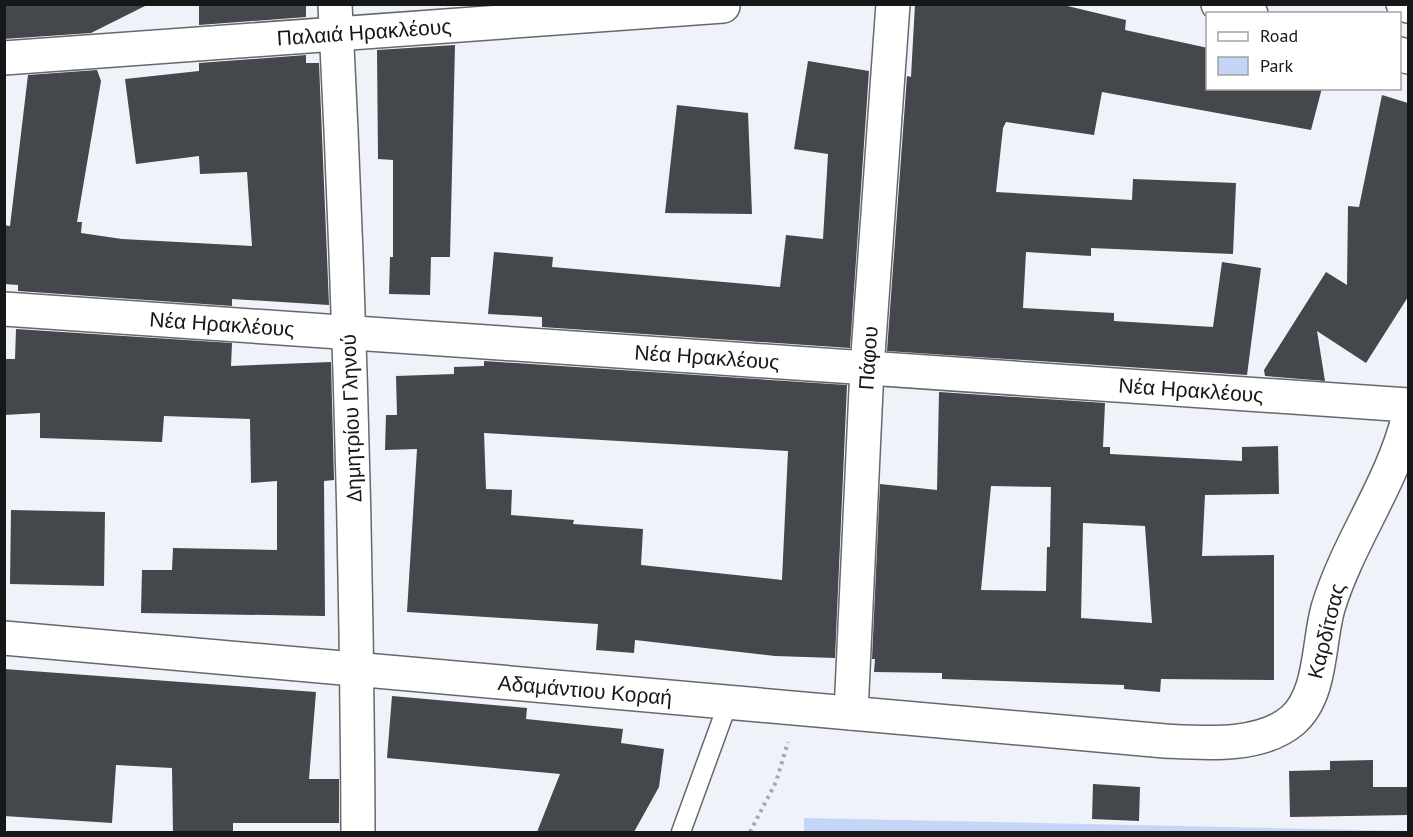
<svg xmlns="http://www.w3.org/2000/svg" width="1413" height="837" viewBox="0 0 1413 837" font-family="'PT Sans',sans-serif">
	<rect width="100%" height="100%" fill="#eff2f8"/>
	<path fill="#c5d5f7" d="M 804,818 L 1408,831 L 1408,832 L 804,832 Z"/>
	<g fill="#44474b" fill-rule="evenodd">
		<path d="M 4,4 L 149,4 L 91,33 L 4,39 Z"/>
		<path d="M 199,4 L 306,4 L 306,17 L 199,25 Z"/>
		<path d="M 915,4 L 1059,4 L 1126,20 L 1125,30 L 1208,48 L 1208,88 L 1322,88 L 1311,130 L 1102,92 L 1094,135 L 1006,122 L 1003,128 L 996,192 L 1132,200 L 1133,179 L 1236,183 L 1233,254 L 1091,248 L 1091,256 L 1026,252 L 1023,308 L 1114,313 L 1114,321 L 1213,327 L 1222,262 L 1261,268 L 1247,375 L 887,351 L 907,76 L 911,77 Z"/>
		<path d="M 455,45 L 450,257 L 431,257 L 430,295 L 389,294 L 390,257 L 393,257 L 393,160 L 378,159 L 377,50 Z"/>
		<path d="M 306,55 L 306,63 L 319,63 L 329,305 L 232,299 L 232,306 L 18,291 L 18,285 L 4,284 L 4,225 L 10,226 L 28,75 L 97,70 L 101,81 L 77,222 L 82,222 L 81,233 L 122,239 L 252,246 L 247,172 L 200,174 L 199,156 L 136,164 L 125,79 L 199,71 L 199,63 Z"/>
		<path d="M 808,61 L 869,71 L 850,348 L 542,327 L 542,317 L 488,314 L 494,252 L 553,257 L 552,267 L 780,287 L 786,235 L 823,239 L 828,154 L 794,149 Z"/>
		<path d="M 1382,95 L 1408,103 L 1408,297 L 1366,363 L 1317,331 L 1325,381 L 1265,376 L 1264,370 L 1326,272 L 1347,285 L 1348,206 L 1359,207 Z"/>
		<path d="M 677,105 L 748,113 L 752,214 L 665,213 Z"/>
		<path d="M 16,329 L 232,343 L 231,366 L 331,362 L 334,480 L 324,481 L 325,616 L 141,613 L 142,570 L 172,570 L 173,548 L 277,550 L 277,481 L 251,483 L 250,419 L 164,416 L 162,442 L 40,438 L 40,413 L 4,415 L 4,359 L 15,359 Z"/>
		<path d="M 484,361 L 847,385 L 835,658 L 775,656 L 635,640 L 634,653 L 596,650 L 598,624 L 407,612 L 417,449 L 385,450 L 386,415 L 397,415 L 396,376 L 454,374 L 454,367 L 484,366 ZM 484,433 L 788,451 L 782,580 L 641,565 L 643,529 L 573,524 L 574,520 L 511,515 L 512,490 L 486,489 Z"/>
		<path d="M 939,392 L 1105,403 L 1103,447 L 1110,447 L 1110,454 L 1242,461 L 1242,447 L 1278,446 L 1279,494 L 1205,495 L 1202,556 L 1274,555 L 1274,680 L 1161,679 L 1160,692 L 1124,689 L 1124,685 L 942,679 L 942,673 L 874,672 L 875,659 L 872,659 L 880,484 L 937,490 ZM 991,486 L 1051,487 L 1050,547 L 1047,547 L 1046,591 L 981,590 ZM 1083,523 L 1145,526 L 1152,623 L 1081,618 Z"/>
		<path d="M 11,510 L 105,512 L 104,586 L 10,584 Z"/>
		<path d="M 4,669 L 316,692 L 309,779 L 339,779 L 339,823 L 233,823 L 233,832 L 173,832 L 172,768 L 116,765 L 112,823 L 4,816 Z"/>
		<path d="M 392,696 L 527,708 L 526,719 L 623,729 L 621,743 L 664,749 L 659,787 L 634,832 L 537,832 L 560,774 L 387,758 Z"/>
		<path d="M 1373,760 L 1373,787 L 1408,787 L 1408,815 L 1290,817 L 1289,771 L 1330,770 L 1330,761 Z"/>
		<path d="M 1093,784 L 1140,787 L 1139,821 L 1092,819 Z"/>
	</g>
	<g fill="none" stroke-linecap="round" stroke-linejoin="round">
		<defs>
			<path id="service" d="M 681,832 L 728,703"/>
			<g id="minor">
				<path d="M 335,4 C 349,280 357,556 358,832"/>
				<path d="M 4,58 L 723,6"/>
				<path d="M 4,309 L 1408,405"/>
				<path d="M 4,638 L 1165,741 C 1204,743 1261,748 1293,720 C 1322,694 1318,643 1328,608 C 1348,542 1391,486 1408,419"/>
				<path d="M 851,713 L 867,368 L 893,4"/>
			</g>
			<g id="secondary">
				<path d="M 1218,4 L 1251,14"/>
				<path d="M 1403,4 L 1408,6"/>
				<path d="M 1400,54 L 1408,57"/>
			</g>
		</defs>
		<use href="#service" stroke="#65686c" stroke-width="21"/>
		<use href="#minor" stroke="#65686c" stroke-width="36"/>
		<use href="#secondary" stroke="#65686c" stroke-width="36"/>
		<path stroke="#a4a6aa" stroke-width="4" stroke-dasharray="3 4.5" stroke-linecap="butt" d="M 750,832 L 776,782 L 788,742"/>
		<use href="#service" stroke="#fff" stroke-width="18"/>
		<use href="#minor" stroke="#fff" stroke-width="33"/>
		<use href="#secondary" stroke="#fff" stroke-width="33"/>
	</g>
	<g text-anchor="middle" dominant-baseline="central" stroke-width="6" stroke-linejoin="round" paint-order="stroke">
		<g font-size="21" fill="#161718" stroke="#fff">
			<text transform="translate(364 32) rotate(-4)">Παλαιά Ηρακλέους</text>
			<text transform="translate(222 324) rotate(4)">Νέα Ηρακλέους</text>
			<text transform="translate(707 357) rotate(4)">Νέα Ηρακλέους</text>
			<text transform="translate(868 358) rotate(-86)">Πάφου</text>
			<text transform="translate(1191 390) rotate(4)">Νέα Ηρακλέους</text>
			<text transform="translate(351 418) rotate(-92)">Δημητρίου Γληνού</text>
			<text transform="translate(1326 631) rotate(-76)">Καρδίτσας</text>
			<text transform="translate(585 690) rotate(5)">Αδαμάντιου Κοραή</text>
		</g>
	</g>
	<rect width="1413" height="837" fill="none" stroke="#161718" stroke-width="12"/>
	<rect x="1206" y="12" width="195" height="78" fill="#ffffff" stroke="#a2a2a3" stroke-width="1.5"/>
	<rect x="1218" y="32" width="30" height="9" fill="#ffffff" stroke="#a2a2a3" stroke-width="1.5"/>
	<text x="1260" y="42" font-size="18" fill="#161718">Road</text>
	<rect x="1218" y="57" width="30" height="18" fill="#c5d5f7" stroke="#a2a2a3" stroke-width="1.5"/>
	<text x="1260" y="72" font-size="18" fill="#161718">Park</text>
</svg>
